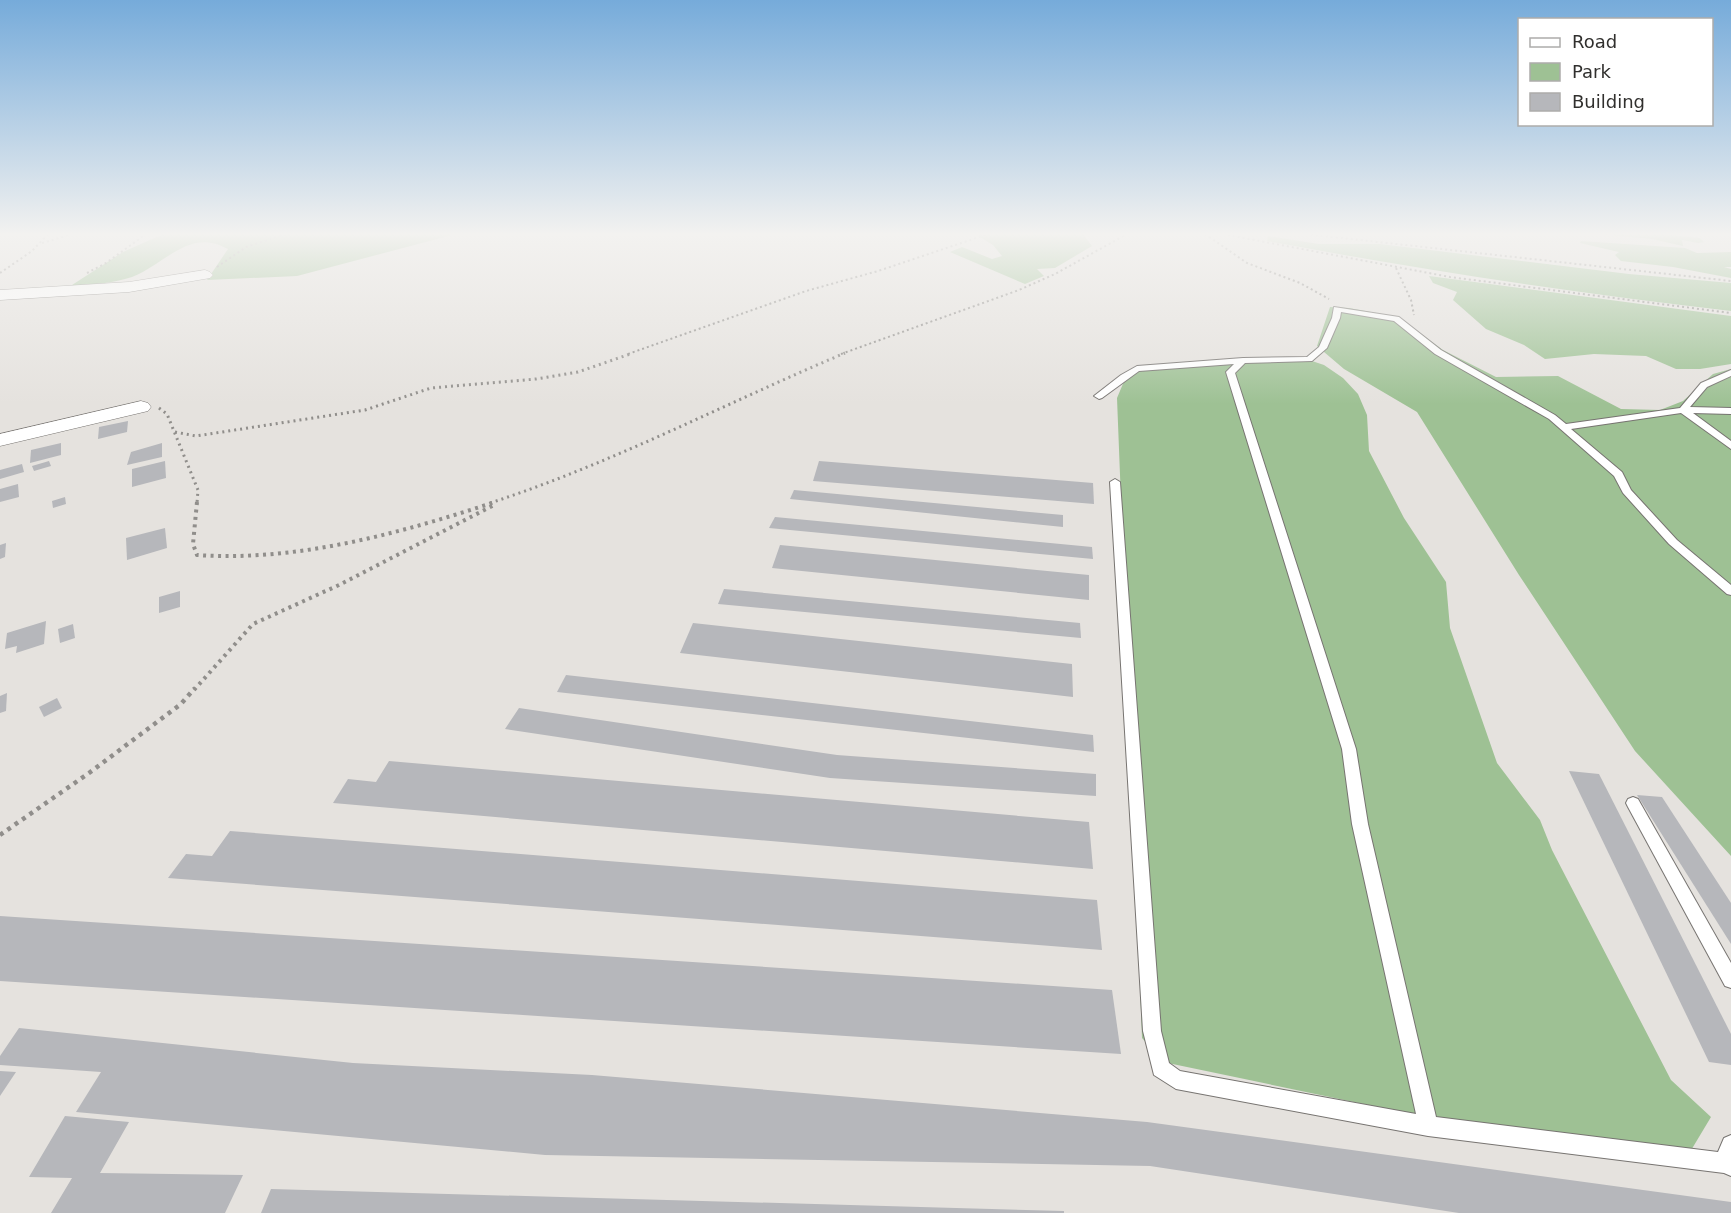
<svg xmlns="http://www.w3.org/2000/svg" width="1731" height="1213" viewBox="0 0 1731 1213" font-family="'DejaVu Sans',sans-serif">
	<rect width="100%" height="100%" fill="#e5e2de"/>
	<g fill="#9ec194">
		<path d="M 163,234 L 456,234 L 297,276 L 207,280 L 228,249 C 189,227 166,264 132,277 C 114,283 91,285 72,285 L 123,252 Z"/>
		<path d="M 975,234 L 1083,234 L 1092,246 L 1055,268 L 1037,269 L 1044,276 L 1025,284 L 950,252 L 962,247 L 992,259 L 1002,256 L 993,245 Z"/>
		<path d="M 1597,234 L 1664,234 L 1700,238 L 1704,242 L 1698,243 L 1682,240 L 1683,246 L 1652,239 Z"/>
		<path d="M 1268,236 L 1319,244 L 1380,244 L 1629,274 L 1731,283 L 1731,311 C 1575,293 1421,270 1267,241 Z"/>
		<path d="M 1581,241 L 1685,248 L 1697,253 L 1731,252 L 1731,267 L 1724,267 L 1731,269 L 1731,278 L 1673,267 L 1621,261 L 1615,255 L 1619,252 L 1580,243 Z"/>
		<path d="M 1429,276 L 1731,316 L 1731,364 L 1700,369 L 1676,369 L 1646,356 L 1594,354 L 1545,359 L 1524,345 L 1486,329 L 1453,300 L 1457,292 L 1433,283 Z"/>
		<path d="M 1330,307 L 1349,308 L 1398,317 L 1443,350 L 1496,377 L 1558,376 L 1621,409 L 1660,410 L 1683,401 L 1713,374 L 1731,369 L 1731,856 L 1635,751 L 1519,575 L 1417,412 L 1344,369 L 1317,346 Z"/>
		<path d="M 1309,360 L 1324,365 L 1343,378 L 1358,394 L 1367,415 L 1369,451 L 1404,518 L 1446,582 L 1450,628 L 1497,763 L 1540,820 L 1552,850 L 1671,1080 L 1711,1117 L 1690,1152 L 1416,1115 L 1163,1062 L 1142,1038 L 1117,398 L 1125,379 L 1147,367 Z"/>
	</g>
	<g fill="#b6b7bb">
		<path d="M 128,421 L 127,432 L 98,439 L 99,427 Z"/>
		<path d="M 61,443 L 61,455 L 30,463 L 31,450 Z"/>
		<path d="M 162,443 L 162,457 L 127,465 L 131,452 Z"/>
		<path d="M 49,461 L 51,466 L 34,471 L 32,466 Z"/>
		<path d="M 165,461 L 166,478 L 132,487 L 132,469 Z"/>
		<path d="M 819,461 L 1093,483 L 1094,504 L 813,481 Z"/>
		<path d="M 22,464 L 24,472 L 0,479 L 0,470 Z"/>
		<path d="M 18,484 L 19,497 L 0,502 L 0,489 Z"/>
		<path d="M 794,490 L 1063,515 L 1063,527 L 790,499 Z"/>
		<path d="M 65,497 L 66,504 L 53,508 L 52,501 Z"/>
		<path d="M 775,517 L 1092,547 L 1093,559 L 769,528 Z"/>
		<path d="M 165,528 L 167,548 L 127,560 L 126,538 Z"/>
		<path d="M 6,543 L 5,557 L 0,559 L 0,545 Z"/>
		<path d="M 780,545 L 1089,575 L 1089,600 L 772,568 Z"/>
		<path d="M 724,589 L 1080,623 L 1081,638 L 718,604 Z"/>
		<path d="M 180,591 L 180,607 L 159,613 L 159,597 Z"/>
		<path d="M 46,621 L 44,644 L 16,653 L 17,646 L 5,649 L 7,633 Z"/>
		<path d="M 693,623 L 1072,664 L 1073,697 L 680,653 Z"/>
		<path d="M 73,624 L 75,638 L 60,643 L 58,629 Z"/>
		<path d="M 566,675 L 1093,735 L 1094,752 L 557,692 Z"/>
		<path d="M 7,693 L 6,711 L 0,713 L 0,696 Z"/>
		<path d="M 57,698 L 62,708 L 44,717 L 39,707 Z"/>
		<path d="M 519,708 L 837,755 L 1096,774 L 1096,796 L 830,778 L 505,729 Z"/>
		<path d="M 389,761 L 1089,822 L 1093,869 L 333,803 L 348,779 L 376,782 Z"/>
		<path d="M 1569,771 L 1599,774 L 1731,1034 L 1731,1065 L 1709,1062 Z"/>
		<path d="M 1637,795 L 1662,797 L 1731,903 L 1731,944 Z"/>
		<path d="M 230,831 L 1097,900 L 1102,950 L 168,878 L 186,854 L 212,856 Z"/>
		<path d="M 0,916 L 1112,990 L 1121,1054 L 0,981 Z"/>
		<path d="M 19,1028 L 353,1063 L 592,1075 L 1147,1122 L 1731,1202 L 1731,1213 L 1459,1213 L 1150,1166 L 545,1155 L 76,1112 L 101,1072 L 0,1065 L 0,1056 Z"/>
		<path d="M 0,1071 L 16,1072 L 0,1096 Z"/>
		<path d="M 65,1116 L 129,1122 L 100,1173 L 243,1175 L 225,1213 L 51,1213 L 72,1178 L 29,1177 Z"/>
		<path d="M 271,1189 L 1064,1211 L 1064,1213 L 261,1213 Z"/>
	</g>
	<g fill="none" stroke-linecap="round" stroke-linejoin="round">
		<defs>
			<g id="lane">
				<path d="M 1334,307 L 1399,317 L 1441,350 L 1555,415 L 1566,424 L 1680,408 L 1701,383 L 1731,370 L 1731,376 L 1707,387 L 1690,407 L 1731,408 L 1731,414 L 1693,413 L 1731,441 L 1731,449 L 1681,413 L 1571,429 L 1622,472 L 1631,490 L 1677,540 L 1731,585 L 1731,595 L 1727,594 L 1669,544 L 1623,493 L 1614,476 L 1549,419 L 1435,354 L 1394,321 L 1341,312 L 1340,318 L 1327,348 L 1312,361 L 1245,363 L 1235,373 L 1356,749 L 1368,824 L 1436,1117 L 1718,1152 L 1724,1138 L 1731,1135 L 1731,1176 L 1724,1173 L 1428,1136 L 1176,1089 L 1154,1075 L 1143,1031 L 1110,482 L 1115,479 L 1120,482 L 1161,1031 L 1169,1063 L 1180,1071 L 1416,1114 L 1352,824 L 1342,749 L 1226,372 L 1234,364 L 1139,371 L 1102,398 L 1099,399 L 1094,396 L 1121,375 L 1137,366 L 1243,358 L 1307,357 L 1319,347 L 1332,318 Z"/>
				<path d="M 1633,797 L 1638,799 L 1731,963 L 1731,988 L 1725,986 L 1628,807 L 1626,803 L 1628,799 Z"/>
			</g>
			<g id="street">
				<path d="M 205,270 L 210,272 L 213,275 L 210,278 L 129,292 L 0,300 L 0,290 L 129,282 Z"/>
				<path d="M 141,401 L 148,403 L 151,407 L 148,411 L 0,446 L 0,434 Z"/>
			</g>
		</defs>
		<use href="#lane" stroke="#777471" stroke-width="2"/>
		<use href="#street" stroke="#777471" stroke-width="1"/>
		<g stroke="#908e8b" stroke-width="2" stroke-dasharray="2 3" stroke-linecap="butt">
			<path d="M 1205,234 L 1247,263 L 1300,283 L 1329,299"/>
			<path d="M 1223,234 L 1450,277 L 1731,313"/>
			<path d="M 1306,234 L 1731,281"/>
			<path d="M 42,243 L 72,234"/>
			<path d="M 217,267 L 246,247 L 286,234"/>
			<path d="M 1396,268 L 1411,300 L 1414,315"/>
			<path d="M 0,273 L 32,251 L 48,234"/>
			<path d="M 87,273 L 106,263 L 146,234"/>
			<path d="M 628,354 L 806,291 L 878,271 L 988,234"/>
			<path d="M 841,354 L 1019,290 L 1055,274 L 1127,234"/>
		</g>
		<g stroke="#908e8b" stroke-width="3" stroke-dasharray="2 4" stroke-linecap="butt">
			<path d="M 159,408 L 167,414 L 198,490 L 197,503"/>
			<path d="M 175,432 L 196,436 L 365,410 L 431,388 L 536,379 L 578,372 L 633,353"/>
			<path d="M 490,503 C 613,463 726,403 845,353"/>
		</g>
		<g stroke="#908e8b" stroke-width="4" stroke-dasharray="3 4.5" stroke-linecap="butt">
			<path d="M 197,502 L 193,544 L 197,555 C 297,562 401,533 495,502"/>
			<path d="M 194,690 L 253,624 L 339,585 L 496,504"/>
		</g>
		<path stroke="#908e8b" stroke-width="4.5" stroke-dasharray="4 5" stroke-linecap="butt" d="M 0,835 L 89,773 L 181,704 L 195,688"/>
		<use href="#lane" fill="#fff" fill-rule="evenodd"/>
		<use href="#street" fill="#fff" fill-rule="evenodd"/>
	</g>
	<linearGradient id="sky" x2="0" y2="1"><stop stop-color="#76abda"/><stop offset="0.58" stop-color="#f3f2f0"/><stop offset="1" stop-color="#f3f2f0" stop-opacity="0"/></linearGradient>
	<rect width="1731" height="404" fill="url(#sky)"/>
	<rect x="1518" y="18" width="195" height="108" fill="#ffffff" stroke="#adacab" stroke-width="1.5"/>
	<rect x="1530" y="38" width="30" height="9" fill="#ffffff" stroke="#adacab" stroke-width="1.5"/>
	<text x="1572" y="48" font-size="18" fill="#31302e">Road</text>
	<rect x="1530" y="63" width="30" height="18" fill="#9ec194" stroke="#adacab" stroke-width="1.5"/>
	<text x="1572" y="78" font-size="18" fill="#31302e">Park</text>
	<rect x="1530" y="93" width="30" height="18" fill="#b6b7bb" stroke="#adacab" stroke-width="1.5"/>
	<text x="1572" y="108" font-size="18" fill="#31302e">Building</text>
</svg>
